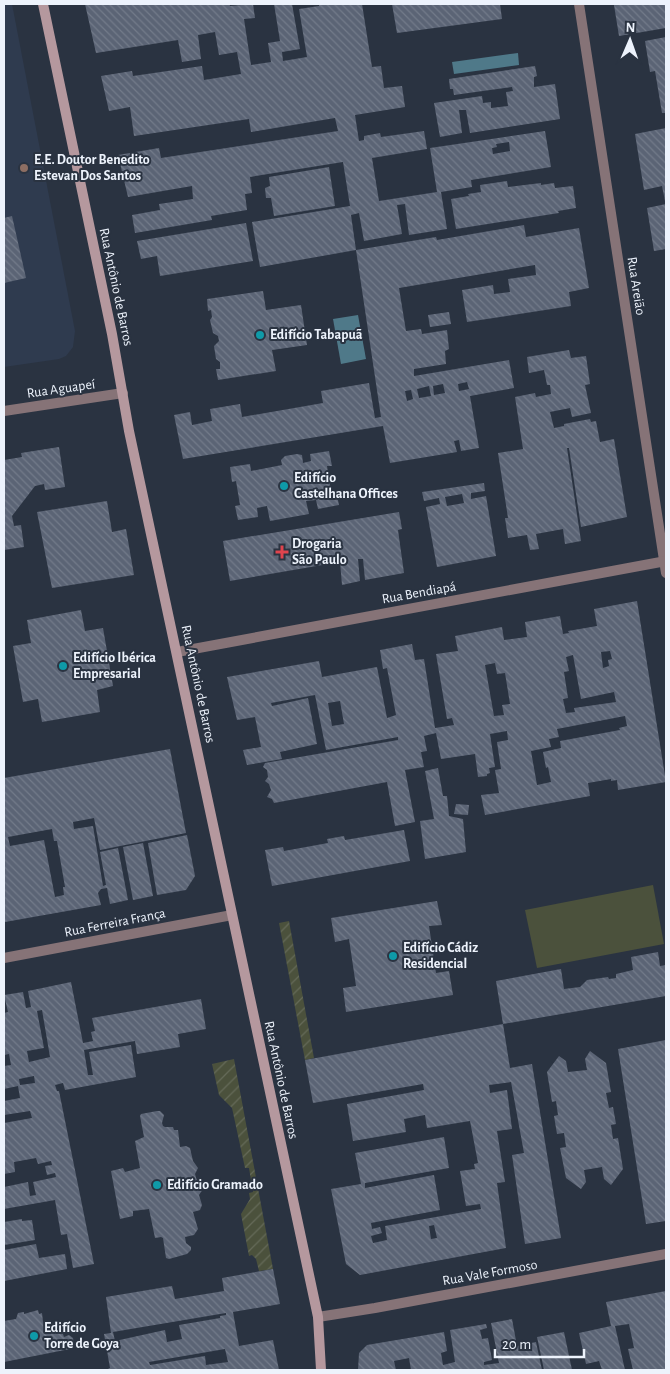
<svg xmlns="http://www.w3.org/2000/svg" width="670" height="1374" viewBox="0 0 670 1374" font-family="'Alegreya Sans',sans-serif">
	<defs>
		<pattern id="garden-furrows" width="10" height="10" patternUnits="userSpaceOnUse" patternTransform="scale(1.25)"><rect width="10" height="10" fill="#4b513c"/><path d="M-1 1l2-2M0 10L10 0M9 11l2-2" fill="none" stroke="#656a59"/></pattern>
		<pattern id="building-back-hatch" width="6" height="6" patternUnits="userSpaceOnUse" patternTransform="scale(1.25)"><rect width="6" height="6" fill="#5b6475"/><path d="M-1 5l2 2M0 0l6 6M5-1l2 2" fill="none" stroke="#737b8a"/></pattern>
	</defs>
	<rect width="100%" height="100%" fill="#2a3341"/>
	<path fill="#2f3b4f" d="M 12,4 L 75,331 L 73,347 L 66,356 L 59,359 L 4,367 L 4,5 Z"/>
	<path fill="#4b513c" d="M 653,885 L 664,944 L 537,968 L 525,910 Z"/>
	<g fill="url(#garden-furrows)">
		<path d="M 289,921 L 314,1058 L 305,1060 L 279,923 Z"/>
		<path d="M 234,1059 L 273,1269 L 259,1271 L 256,1259 L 252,1255 L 249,1256 L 241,1214 L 250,1199 L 249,1193 L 253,1192 L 249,1168 L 245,1168 L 232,1108 L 219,1095 L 212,1064 Z"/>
	</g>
	<g fill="#4f7989">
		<path d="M 518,53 L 519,65 L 454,74 L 452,62 Z"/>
		<path d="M 358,315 L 366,359 L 341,364 L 333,319 Z"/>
	</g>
	<g fill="url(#building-back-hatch)" fill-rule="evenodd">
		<path d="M 85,4 L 229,4 L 230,6 L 253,4 L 255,18 L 244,19 L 251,65 L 271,62 L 268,43 L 280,41 L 274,4 L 292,4 L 300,49 L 282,52 L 283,61 L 307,57 L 299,9 L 319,6 L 319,4 L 362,4 L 372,67 L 381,66 L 384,88 L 402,86 L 405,107 L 355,115 L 359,141 L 364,140 L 364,136 L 380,133 L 381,137 L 424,131 L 427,149 L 372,158 L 379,201 L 437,192 L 430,148 L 545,131 L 551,167 L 471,180 L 472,187 L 441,192 L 447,229 L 409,235 L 405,204 L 397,205 L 402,234 L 364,241 L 359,213 L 351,215 L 356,250 L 260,267 L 252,222 L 350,206 L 343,162 L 250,177 L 252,193 L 245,194 L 247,210 L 211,216 L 212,220 L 135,233 L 132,215 L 160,210 L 159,204 L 193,199 L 192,186 L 128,197 L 118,155 L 159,148 L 161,158 L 338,131 L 335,118 L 251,132 L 249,119 L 134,136 L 130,107 L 109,111 L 101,76 L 132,71 L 133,76 L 202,66 L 204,80 L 241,74 L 237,52 L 219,55 L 215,32 L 198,35 L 201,59 L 182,62 L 178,40 L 96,53 ZM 509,142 L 510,151 L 493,154 L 492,148 L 497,147 L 496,144 Z"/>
		<path d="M 392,4 L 500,4 L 502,19 L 397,33 Z"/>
		<path d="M 625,4 L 666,4 L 666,28 L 619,36 L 614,5 Z"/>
		<path d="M 666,37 L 666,113 L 662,113 L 655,71 L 650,72 L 645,41 Z"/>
		<path d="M 535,66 L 537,76 L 534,77 L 534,87 L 555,84 L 560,119 L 470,133 L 466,110 L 459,110 L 462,133 L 440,137 L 434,103 L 482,96 L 483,103 L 491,102 L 491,108 L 508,106 L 506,92 L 513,91 L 512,87 L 454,95 L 453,89 L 450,89 L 449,79 Z"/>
		<path d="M 666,128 L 666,201 L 665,201 L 662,186 L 644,190 L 635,134 Z"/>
		<path d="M 329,167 L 335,206 L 274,216 L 271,198 L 266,198 L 265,188 L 270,186 L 269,177 Z"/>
		<path d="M 507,181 L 508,187 L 541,183 L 541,185 L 554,183 L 555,188 L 573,186 L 576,208 L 558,211 L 559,213 L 456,229 L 451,199 L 469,196 L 468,194 L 481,192 L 480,185 Z"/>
		<path d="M 666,204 L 666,249 L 654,251 L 647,208 Z"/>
		<path d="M 12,216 L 26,278 L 4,283 L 4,218 Z"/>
		<path d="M 246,223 L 253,261 L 160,276 L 157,256 L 141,259 L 137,241 Z"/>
		<path d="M 524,225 L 526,237 L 579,228 L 589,288 L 569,292 L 571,306 L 467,322 L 462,290 L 493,285 L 494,294 L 510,292 L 508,279 L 536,275 L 535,265 L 399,288 L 406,331 L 421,329 L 422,334 L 447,330 L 449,349 L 445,351 L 446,364 L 414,369 L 414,376 L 509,360 L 514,388 L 470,396 L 479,448 L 461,451 L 459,440 L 454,441 L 457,452 L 390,463 L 383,426 L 183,459 L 174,415 L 190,412 L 192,425 L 212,421 L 210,409 L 240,404 L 242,417 L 323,403 L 321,391 L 369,383 L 375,418 L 381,417 L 356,250 L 436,237 L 437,240 ZM 467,382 L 469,389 L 459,391 L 458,384 ZM 443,384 L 445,393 L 434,395 L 433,386 ZM 429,386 L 431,396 L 419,398 L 417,389 ZM 411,390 L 413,399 L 407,401 L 405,391 Z"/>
		<path d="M 263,291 L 266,310 L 301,305 L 307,345 L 272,350 L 276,371 L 218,380 L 216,369 L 220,369 L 220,362 L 216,359 L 214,346 L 219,341 L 218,336 L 213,333 L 210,320 L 212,317 L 211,310 L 208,311 L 207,299 Z"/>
		<path d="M 449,312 L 451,324 L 430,327 L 428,315 Z"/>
		<path d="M 569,350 L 571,358 L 586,356 L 590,384 L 585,385 L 591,413 L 572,417 L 570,408 L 550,412 L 554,428 L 564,426 L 564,424 L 590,419 L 591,422 L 596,421 L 600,442 L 614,439 L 627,517 L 581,527 L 569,448 L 567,448 L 581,541 L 565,544 L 563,529 L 536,534 L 539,549 L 530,550 L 527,535 L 508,538 L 505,518 L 508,518 L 498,453 L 523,449 L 515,397 L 535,393 L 536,397 L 551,394 L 550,385 L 547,385 L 544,370 L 529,373 L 527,357 Z"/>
		<path d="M 59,447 L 65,487 L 45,490 L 44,484 L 35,486 L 12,516 L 14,526 L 21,525 L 24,547 L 4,550 L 4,460 L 22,457 L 21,453 Z"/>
		<path d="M 329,451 L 332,466 L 327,466 L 331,491 L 336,491 L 339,505 L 318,509 L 316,500 L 306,501 L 309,514 L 270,521 L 267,506 L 257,508 L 258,517 L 238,520 L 235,506 L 240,505 L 236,481 L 232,482 L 230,467 L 250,464 L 251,471 L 282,465 L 281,460 L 285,456 L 297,454 L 302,455 L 303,463 L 311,461 L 310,454 Z"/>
		<path d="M 484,483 L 485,491 L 471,493 L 471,499 L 486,496 L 496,556 L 437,567 L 426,507 L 440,504 L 439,498 L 424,501 L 422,492 ZM 462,494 L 464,503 L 447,506 L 445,497 Z"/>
		<path d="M 107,501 L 112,532 L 126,529 L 134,575 L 52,588 L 37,512 Z"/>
		<path d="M 399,512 L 402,529 L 398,530 L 404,573 L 365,580 L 363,559 L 358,559 L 360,581 L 342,585 L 340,562 L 230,581 L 223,541 Z"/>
		<path d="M 637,601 L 666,782 L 618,790 L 617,780 L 611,781 L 611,779 L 588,783 L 590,796 L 485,815 L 481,795 L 499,793 L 495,770 L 501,769 L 497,742 L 508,740 L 507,731 L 490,734 L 495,767 L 489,768 L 490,773 L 487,774 L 487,776 L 478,777 L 475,754 L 441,759 L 436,733 L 424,736 L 427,751 L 421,752 L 424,767 L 405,770 L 415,822 L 395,826 L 387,782 L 274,803 L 272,799 L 267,797 L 271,790 L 269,784 L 265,781 L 268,777 L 267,770 L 263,767 L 265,763 L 398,740 L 398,737 L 326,750 L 315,695 L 271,703 L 272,706 L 308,698 L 317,744 L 280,752 L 282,759 L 247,765 L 243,750 L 261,747 L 255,717 L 237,720 L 227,677 L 319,661 L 322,677 L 377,667 L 387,718 L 396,715 L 387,668 L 383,669 L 380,650 L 412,644 L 415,660 L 424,659 L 435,728 L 454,725 L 452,718 L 447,719 L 436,654 L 458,651 L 455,636 L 502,627 L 504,640 L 527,637 L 525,622 L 560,616 L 563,634 L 569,633 L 568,631 L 597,626 L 594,609 ZM 610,651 L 612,659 L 608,660 L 609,666 L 603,668 L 601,652 ZM 573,655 L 581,699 L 614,692 L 616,702 L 574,708 L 575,712 L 566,713 L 563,699 L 568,698 L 564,672 L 569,671 L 566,657 ZM 495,663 L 497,674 L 505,673 L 510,704 L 502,705 L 504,715 L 494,716 L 485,665 ZM 340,701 L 344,724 L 332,726 L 328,703 ZM 625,716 L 627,726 L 619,728 L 620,730 L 560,741 L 561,748 L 543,752 L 546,768 L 548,767 L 551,782 L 537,785 L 531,751 L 551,747 L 549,739 L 559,737 L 557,729 Z"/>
		<path d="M 81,610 L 85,631 L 103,628 L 113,686 L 97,690 L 100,712 L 42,722 L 38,699 L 23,702 L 13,646 L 31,643 L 27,620 Z"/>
		<path d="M 170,749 L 186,833 L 100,850 L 94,818 L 73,822 L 74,829 L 93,826 L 103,886 L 106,885 L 100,852 L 118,848 L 128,900 L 110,904 L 107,888 L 101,889 L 98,893 L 101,905 L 5,922 L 4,778 ZM 52,829 L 54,841 L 57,841 L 65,887 L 63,887 L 64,895 L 55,897 L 44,840 L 10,846 L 8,837 Z"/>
		<path d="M 438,768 L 443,796 L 447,796 L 449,816 L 463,819 L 466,852 L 425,859 L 420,821 L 434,819 L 425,771 Z"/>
		<path d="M 456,804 L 469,805 L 468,815 L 454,814 Z"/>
		<path d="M 404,830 L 410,861 L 272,886 L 265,850 L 283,847 L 284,851 L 328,843 L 327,839 L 344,836 L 345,840 Z"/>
		<path d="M 187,835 L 195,876 L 186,890 L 157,895 L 148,843 Z"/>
		<path d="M 143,843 L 153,896 L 133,900 L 123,847 Z"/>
		<path d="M 437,901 L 442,925 L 429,926 L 436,973 L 449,971 L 453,995 L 346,1012 L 343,988 L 356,986 L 349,939 L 335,942 L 331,918 Z"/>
		<path d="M 658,952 L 660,966 L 666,965 L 666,996 L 503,1024 L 496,981 L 561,969 L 564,989 L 580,987 L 587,980 L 608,977 L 609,979 L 616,978 L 616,974 L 633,970 L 631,957 Z"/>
		<path d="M 71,982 L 83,1043 L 93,1041 L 91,1032 L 95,1031 L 92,1018 L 201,999 L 206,1029 L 178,1034 L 180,1047 L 137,1054 L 135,1041 L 84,1050 L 88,1075 L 93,1075 L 89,1052 L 131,1045 L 136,1077 L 65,1090 L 63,1083 L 55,1085 L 57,1091 L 59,1091 L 94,1264 L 73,1268 L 67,1234 L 61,1235 L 55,1200 L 4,1209 L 4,1187 L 28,1182 L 30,1196 L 36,1195 L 33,1182 L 56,1177 L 55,1173 L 47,1175 L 45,1166 L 52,1165 L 51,1161 L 38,1164 L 36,1158 L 14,1162 L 15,1172 L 4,1174 L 4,1123 L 32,1118 L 30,1111 L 4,1115 L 4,1101 L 20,1098 L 18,1086 L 4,1089 L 4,1066 L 11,1065 L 9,1054 L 4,1055 L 4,1013 L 8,1012 L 4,995 L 23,992 L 26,1008 L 31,1007 L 28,991 ZM 42,1010 L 50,1057 L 29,1062 L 27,1051 L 44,1048 L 37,1011 ZM 34,1076 L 35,1083 L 20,1085 L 19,1079 Z"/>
		<path d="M 503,1024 L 510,1068 L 532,1064 L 561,1238 L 525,1244 L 512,1155 L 524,1153 L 511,1082 L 489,1085 L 490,1093 L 507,1090 L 512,1129 L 497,1131 L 505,1182 L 497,1183 L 506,1248 L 360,1275 L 346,1264 L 331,1189 L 361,1184 L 355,1153 L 444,1137 L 449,1168 L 365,1183 L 365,1188 L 434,1175 L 440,1210 L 371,1223 L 372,1229 L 380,1227 L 382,1233 L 371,1236 L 373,1243 L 387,1240 L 385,1226 L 481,1209 L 480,1204 L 466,1206 L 460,1171 L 475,1169 L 474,1164 L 478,1163 L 470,1121 L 427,1128 L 425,1115 L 404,1119 L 406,1132 L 353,1141 L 347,1104 L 424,1090 L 423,1084 L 313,1103 L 305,1060 ZM 434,1225 L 437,1238 L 431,1239 L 429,1226 Z"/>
		<path d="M 666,1040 L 666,1221 L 646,1224 L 618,1049 Z"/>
		<path d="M 590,1051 L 606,1063 L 611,1092 L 606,1093 L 609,1108 L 613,1107 L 616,1124 L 611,1125 L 613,1139 L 618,1138 L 623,1169 L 611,1185 L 604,1179 L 602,1167 L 584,1170 L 586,1182 L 581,1189 L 566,1178 L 560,1148 L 566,1147 L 564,1133 L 557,1134 L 554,1116 L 558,1115 L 556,1101 L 552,1102 L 547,1072 L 559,1056 L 566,1061 L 568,1072 L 587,1070 L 585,1059 Z"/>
		<path d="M 157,1111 L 160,1111 L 164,1115 L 162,1123 L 163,1126 L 165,1127 L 173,1127 L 174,1130 L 178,1130 L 180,1147 L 186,1146 L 190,1148 L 193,1161 L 198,1168 L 195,1174 L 198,1184 L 203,1189 L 199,1195 L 202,1205 L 200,1210 L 193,1212 L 198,1229 L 194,1235 L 185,1237 L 186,1243 L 191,1247 L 191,1250 L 187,1254 L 169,1259 L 166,1258 L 163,1238 L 161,1237 L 155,1238 L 149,1209 L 133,1211 L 133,1216 L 120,1219 L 111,1171 L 123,1168 L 125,1172 L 140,1168 L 135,1141 L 144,1137 L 140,1116 L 141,1114 Z"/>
		<path d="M 22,1219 L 22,1221 L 32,1220 L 35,1240 L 4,1245 L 4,1222 Z"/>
		<path d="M 36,1244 L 39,1258 L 65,1254 L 67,1269 L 4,1281 L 4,1250 Z"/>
		<path d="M 273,1269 L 280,1304 L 233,1312 L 239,1346 L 273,1340 L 279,1370 L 106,1370 L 110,1368 L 104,1334 L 111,1333 L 106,1297 L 172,1286 L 175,1299 L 224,1291 L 222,1278 ZM 226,1313 L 226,1315 L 220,1316 L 220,1318 L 179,1325 L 182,1339 L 167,1342 L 165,1330 L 115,1341 L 113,1332 ZM 225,1349 L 228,1362 L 206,1365 L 205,1356 L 150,1365 L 149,1362 Z"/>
		<path d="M 666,1291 L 666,1370 L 633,1370 L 628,1349 L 634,1348 L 629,1324 L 615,1326 L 625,1370 L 602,1370 L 599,1361 L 586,1364 L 579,1333 L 611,1326 L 606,1302 Z"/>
		<path d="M 38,1310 L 39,1314 L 42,1313 L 43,1322 L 50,1321 L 62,1331 L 64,1337 L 69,1335 L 73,1338 L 74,1345 L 70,1349 L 4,1362 L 4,1321 L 16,1319 L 18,1313 L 24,1312 L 24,1314 Z"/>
		<path d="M 512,1319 L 517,1346 L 536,1342 L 542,1370 L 411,1370 L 409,1358 L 394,1361 L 396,1370 L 358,1370 L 359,1353 L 367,1345 L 444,1332 L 447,1351 L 441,1353 L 443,1365 L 455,1362 L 450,1330 L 486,1324 L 487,1328 L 480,1330 L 482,1339 L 488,1338 L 492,1360 L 484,1362 L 484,1365 L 499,1363 L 491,1323 Z"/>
		<path d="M 564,1332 L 572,1370 L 544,1370 L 537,1337 Z"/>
	</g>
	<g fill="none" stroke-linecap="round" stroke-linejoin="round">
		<g stroke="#867377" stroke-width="10">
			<path d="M 579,4 L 666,573"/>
			<path d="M 4,411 L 123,393"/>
			<path d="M 177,652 L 666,561"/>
			<path d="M 4,958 L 232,915"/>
			<path d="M 318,1317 L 375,1308 L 666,1254"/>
		</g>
		<path stroke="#b5989e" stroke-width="10" d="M 43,4 L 112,334 L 129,431 L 318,1317 L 321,1370"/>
	</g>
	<circle fill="#8d6e63" stroke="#2a3341" stroke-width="2" cx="24" cy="168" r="5"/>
	<g fill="#0f9aa8" stroke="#2a3341" stroke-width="2">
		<circle cx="260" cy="335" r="5"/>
		<circle cx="284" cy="486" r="5"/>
		<circle cx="63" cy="666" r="5"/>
		<circle cx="393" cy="956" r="5"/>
		<circle cx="157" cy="1185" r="5"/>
		<circle cx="34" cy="1336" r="5"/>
	</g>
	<path fill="#e0444e" stroke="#2a3341" stroke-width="2" d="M279.5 544.5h5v5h5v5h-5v5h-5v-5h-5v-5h5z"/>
	<g text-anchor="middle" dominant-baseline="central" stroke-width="4" stroke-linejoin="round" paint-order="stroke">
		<g font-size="14" font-weight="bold" fill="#edf3fc" stroke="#2a3341" text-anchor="start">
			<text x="34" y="160">E.E. Doutor Benedito<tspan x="34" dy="16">Estevan Dos Santos</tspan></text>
			<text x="270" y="335">Edifício Tabapuã</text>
			<text x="294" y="478">Edifício<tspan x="294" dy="16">Castelhana Offices</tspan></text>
			<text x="292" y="544">Drogaria<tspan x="292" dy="16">São Paulo</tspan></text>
			<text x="73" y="658">Edifício Ibérica<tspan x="73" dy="16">Empresarial</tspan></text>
			<text x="403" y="948">Edifício Cádiz<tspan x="403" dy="16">Residencial</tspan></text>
			<text x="167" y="1185">Edifício Gramado</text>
			<text x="44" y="1328">Edifício<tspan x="44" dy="16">Torre de Goya</tspan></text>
		</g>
		<g font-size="14" fill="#edf3fc" stroke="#2a3341">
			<text transform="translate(636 286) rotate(81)">Rua Areião</text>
			<text transform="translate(116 287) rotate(78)">Rua Antônio de Barros</text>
			<text transform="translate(61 389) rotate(-8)">Rua Aguapeí</text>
			<text transform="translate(419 593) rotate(-10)">Rua Bendiapá</text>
			<text transform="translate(198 684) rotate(78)">Rua Antônio de Barros</text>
			<text transform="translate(115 923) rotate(-11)">Rua Ferreira França</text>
			<text transform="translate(281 1080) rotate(78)">Rua Antônio de Barros</text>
			<text transform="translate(490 1273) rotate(-10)">Rua Vale Formoso</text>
		</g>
	</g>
	<rect width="670" height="1374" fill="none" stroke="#edf3fc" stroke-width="10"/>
	<g transform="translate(630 40) rotate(2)" stroke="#2a3341" stroke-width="4" paint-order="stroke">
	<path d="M0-4L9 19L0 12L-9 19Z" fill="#edf3fc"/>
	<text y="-8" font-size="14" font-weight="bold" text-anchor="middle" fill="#edf3fc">N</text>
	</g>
	<path d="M495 1349v8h89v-8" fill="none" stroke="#edf3fc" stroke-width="2.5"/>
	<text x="502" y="1349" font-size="15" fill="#edf3fc" stroke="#2a3341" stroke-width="4" paint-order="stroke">20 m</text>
</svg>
